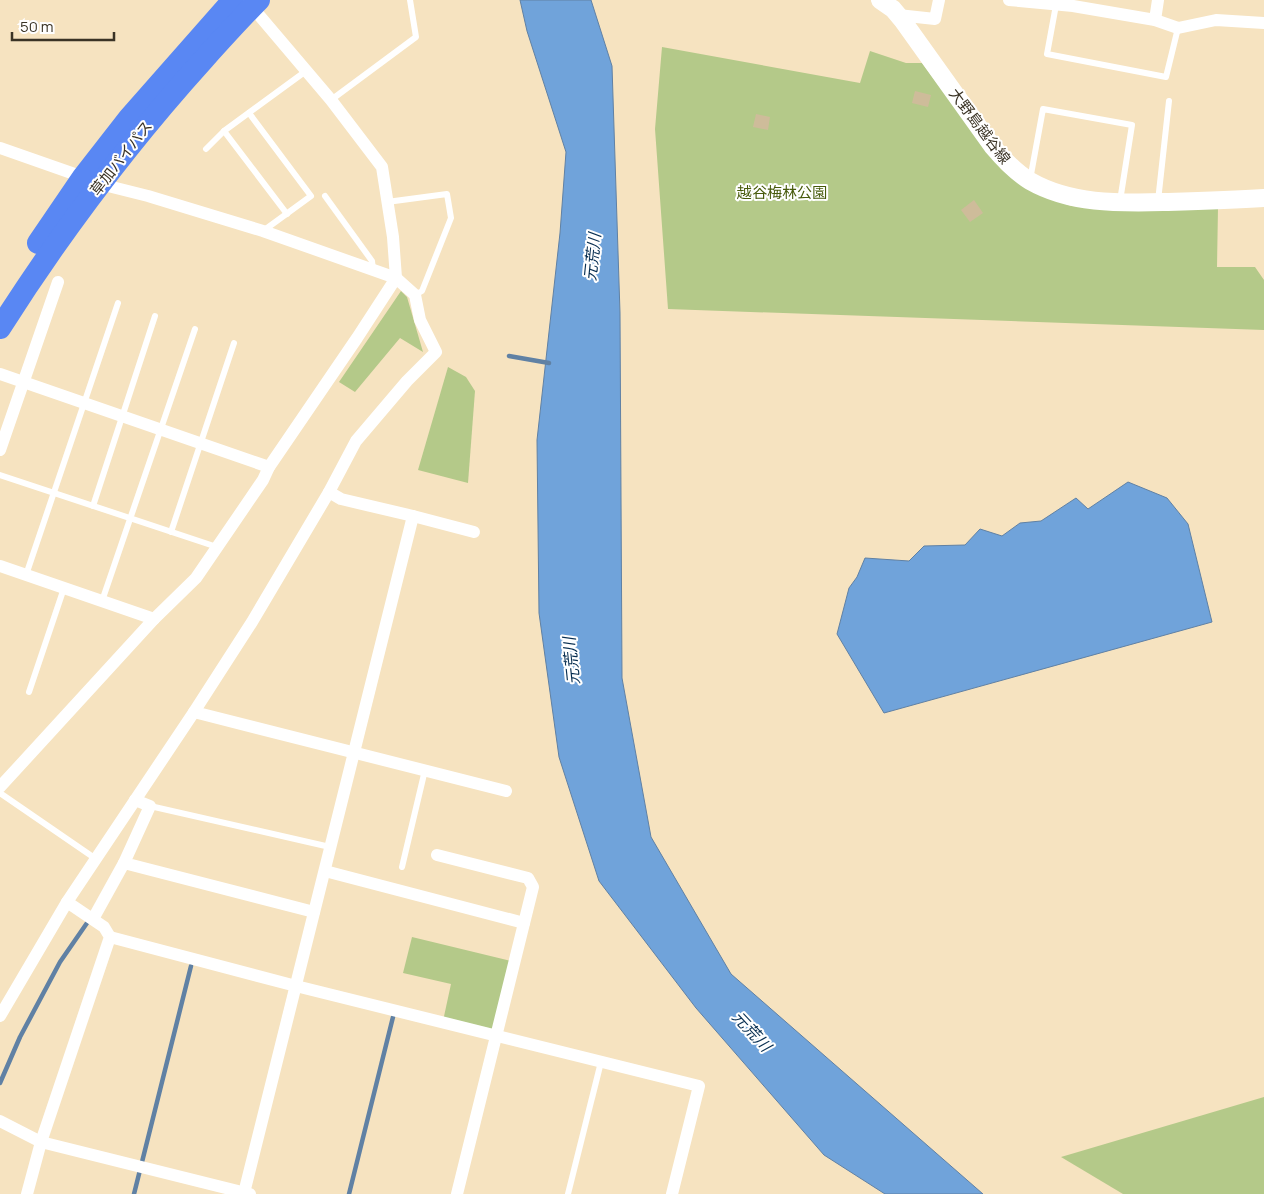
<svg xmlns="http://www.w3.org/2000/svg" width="1264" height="1194" viewBox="0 0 1264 1194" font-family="Manrope,'Noto Sans JP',sans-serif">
	<rect width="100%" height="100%" fill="#f6e3c0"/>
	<g fill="#b4c989">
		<path d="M 662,47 L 860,83 L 870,51 L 906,63 L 922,63 L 1001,169 L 1024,187 L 1071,206 L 1151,210 L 1218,208 L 1217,267 L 1255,267 L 1264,280 L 1264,330 L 668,309 L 655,129 Z"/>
		<path d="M 401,291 L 407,297 L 423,352 L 400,338 L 355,392 L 339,382 Z"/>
		<path d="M 448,367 L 466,377 L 475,391 L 468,483 L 418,470 Z"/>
		<path d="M 412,937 L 511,961 L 494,1033 L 443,1021 L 451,984 L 403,973 Z"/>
		<path d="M 1264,1097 L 1264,1194 L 1123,1194 L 1061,1157 Z"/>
	</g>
	<g fill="#70a3da" stroke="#6081a4">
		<path d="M 520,0 L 591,0 L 612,66 L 620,313 L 622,678 L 651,837 L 731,974 L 983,1194 L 885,1194 L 824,1155 L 696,1008 L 599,881 L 559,757 L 539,613 L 537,440 L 560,233 L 566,152 L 527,31 Z"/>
		<path d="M 1128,482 L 1167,498 L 1188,524 L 1212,622 L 884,713 L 837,634 L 849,588 L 857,577 L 865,558 L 909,561 L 924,546 L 965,545 L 980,529 L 1002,536 L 1020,523 L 1041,521 L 1076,498 L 1088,509 Z"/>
	</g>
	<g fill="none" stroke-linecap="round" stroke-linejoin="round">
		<g stroke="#6081a4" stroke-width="4.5">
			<path d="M 509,356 L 549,363"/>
			<path d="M 0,1083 L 20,1037 L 60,962 L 87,923"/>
			<path d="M 134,1194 L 191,966"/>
			<path d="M 349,1194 L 393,1017"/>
		</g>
	</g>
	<g fill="#cebc9a">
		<path d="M 915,91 L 931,95 L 928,107 L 912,103 Z"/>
		<path d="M 756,114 L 770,117 L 768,130 L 753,127 Z"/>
		<path d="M 974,200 L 983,213 L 970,222 L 961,210 Z"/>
	</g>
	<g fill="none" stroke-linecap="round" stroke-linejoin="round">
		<g stroke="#fff" stroke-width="6">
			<path d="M 1056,5 L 1047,54 L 1166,77 L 1178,28"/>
			<path d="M 331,100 L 416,37 L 410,0"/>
			<path d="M 249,113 L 311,196 L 263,231"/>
			<path d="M 224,131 L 287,214"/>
			<path d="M 206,149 L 224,131 L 306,71"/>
			<path d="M 1030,180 L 1043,109 L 1132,125 L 1120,201"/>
			<path d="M 325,196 L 372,261 L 373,269"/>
			<path d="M 1158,201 L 1169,101"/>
			<path d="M 387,202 L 447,194 L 451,218 L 422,291 L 415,295"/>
			<path d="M 0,475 L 217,547"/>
			<path d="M 93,506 L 155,316"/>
			<path d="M 171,532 L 234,343"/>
			<path d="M 26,575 L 118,303"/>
			<path d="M 102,601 L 195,329"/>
			<path d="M 29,692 L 64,588"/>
			<path d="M 0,793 L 96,859"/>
			<path d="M 150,806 L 330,847"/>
			<path d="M 402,867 L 425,770"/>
			<path d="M 568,1194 L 601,1062"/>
		</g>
		<g stroke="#fff" stroke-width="12">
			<path d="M 1009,0 L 1073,6 L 1155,20 L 1178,28 L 1216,20 L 1264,23"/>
			<path d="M 898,15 L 935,19 L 939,0"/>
			<path d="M 1155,20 L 1158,0"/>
			<path d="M 0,148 L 83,177"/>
			<path d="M 0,374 L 269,467"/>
			<path d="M 0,450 L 58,282"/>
			<path d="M 413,516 L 474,532"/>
			<path d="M 0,566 L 154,619"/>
			<path d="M 194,712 L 506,791"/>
			<path d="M 0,787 L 154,619 L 196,578 L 263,480 L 269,467 L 357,338 L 396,278 L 393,237 L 382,167 L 331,100 L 252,7"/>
			<path d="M 135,800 L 150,806 L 124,863 L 314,912"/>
			<path d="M 437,855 L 528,878 L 533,887 L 457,1194"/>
			<path d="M 325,871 L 524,923"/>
			<path d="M 93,919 L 124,863"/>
			<path d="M 110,937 L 296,986 L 699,1086 L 672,1194"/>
			<path d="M 0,1016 L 67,902 L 194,712 L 252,622 L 329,492 L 356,441 L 407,381 L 436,352 L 420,320 L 415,295 L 396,278 L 263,231 L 148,196 L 100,184"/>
			<path d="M 0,1121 L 41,1142 L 250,1194"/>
			<path d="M 244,1193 L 413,516 L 341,499 L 329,492"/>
			<path d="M 27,1194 L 41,1142 L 110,937 L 104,927 L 67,902"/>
		</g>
		<path stroke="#fff" stroke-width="18" d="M 880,0 L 893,9 L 903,21 L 993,147 C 1004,160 1015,172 1030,181 C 1072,205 1121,203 1168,202 C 1200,201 1232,200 1264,198"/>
		<g stroke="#5987f3" stroke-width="22">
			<path d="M 38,243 L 83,177 L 129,118 L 233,0"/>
			<path d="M 0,328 C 61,232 128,143 204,59 C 222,39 240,19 259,0"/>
		</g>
	</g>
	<g text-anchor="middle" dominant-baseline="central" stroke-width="4" stroke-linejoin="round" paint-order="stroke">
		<g font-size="15" fill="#3a3325" stroke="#fff">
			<text transform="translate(980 126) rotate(53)">大野島越谷線</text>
			<text transform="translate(121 158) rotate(-52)">草加バイパス</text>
		</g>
		<g font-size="15" fill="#475a0b" stroke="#fff">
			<text x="782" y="192">越谷梅林公園</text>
		</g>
		<g font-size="16" font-style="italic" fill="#062d50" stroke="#fff">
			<text transform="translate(592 257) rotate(-84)">元荒川</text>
			<text transform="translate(571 661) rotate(-96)">元荒川</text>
			<text transform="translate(752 1031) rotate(47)">元荒川</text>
		</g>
	</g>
	<path d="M12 32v8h102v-8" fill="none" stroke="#3a3325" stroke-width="2.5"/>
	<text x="20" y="32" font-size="15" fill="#3a3325" stroke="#ffffff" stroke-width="4" paint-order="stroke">50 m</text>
</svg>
